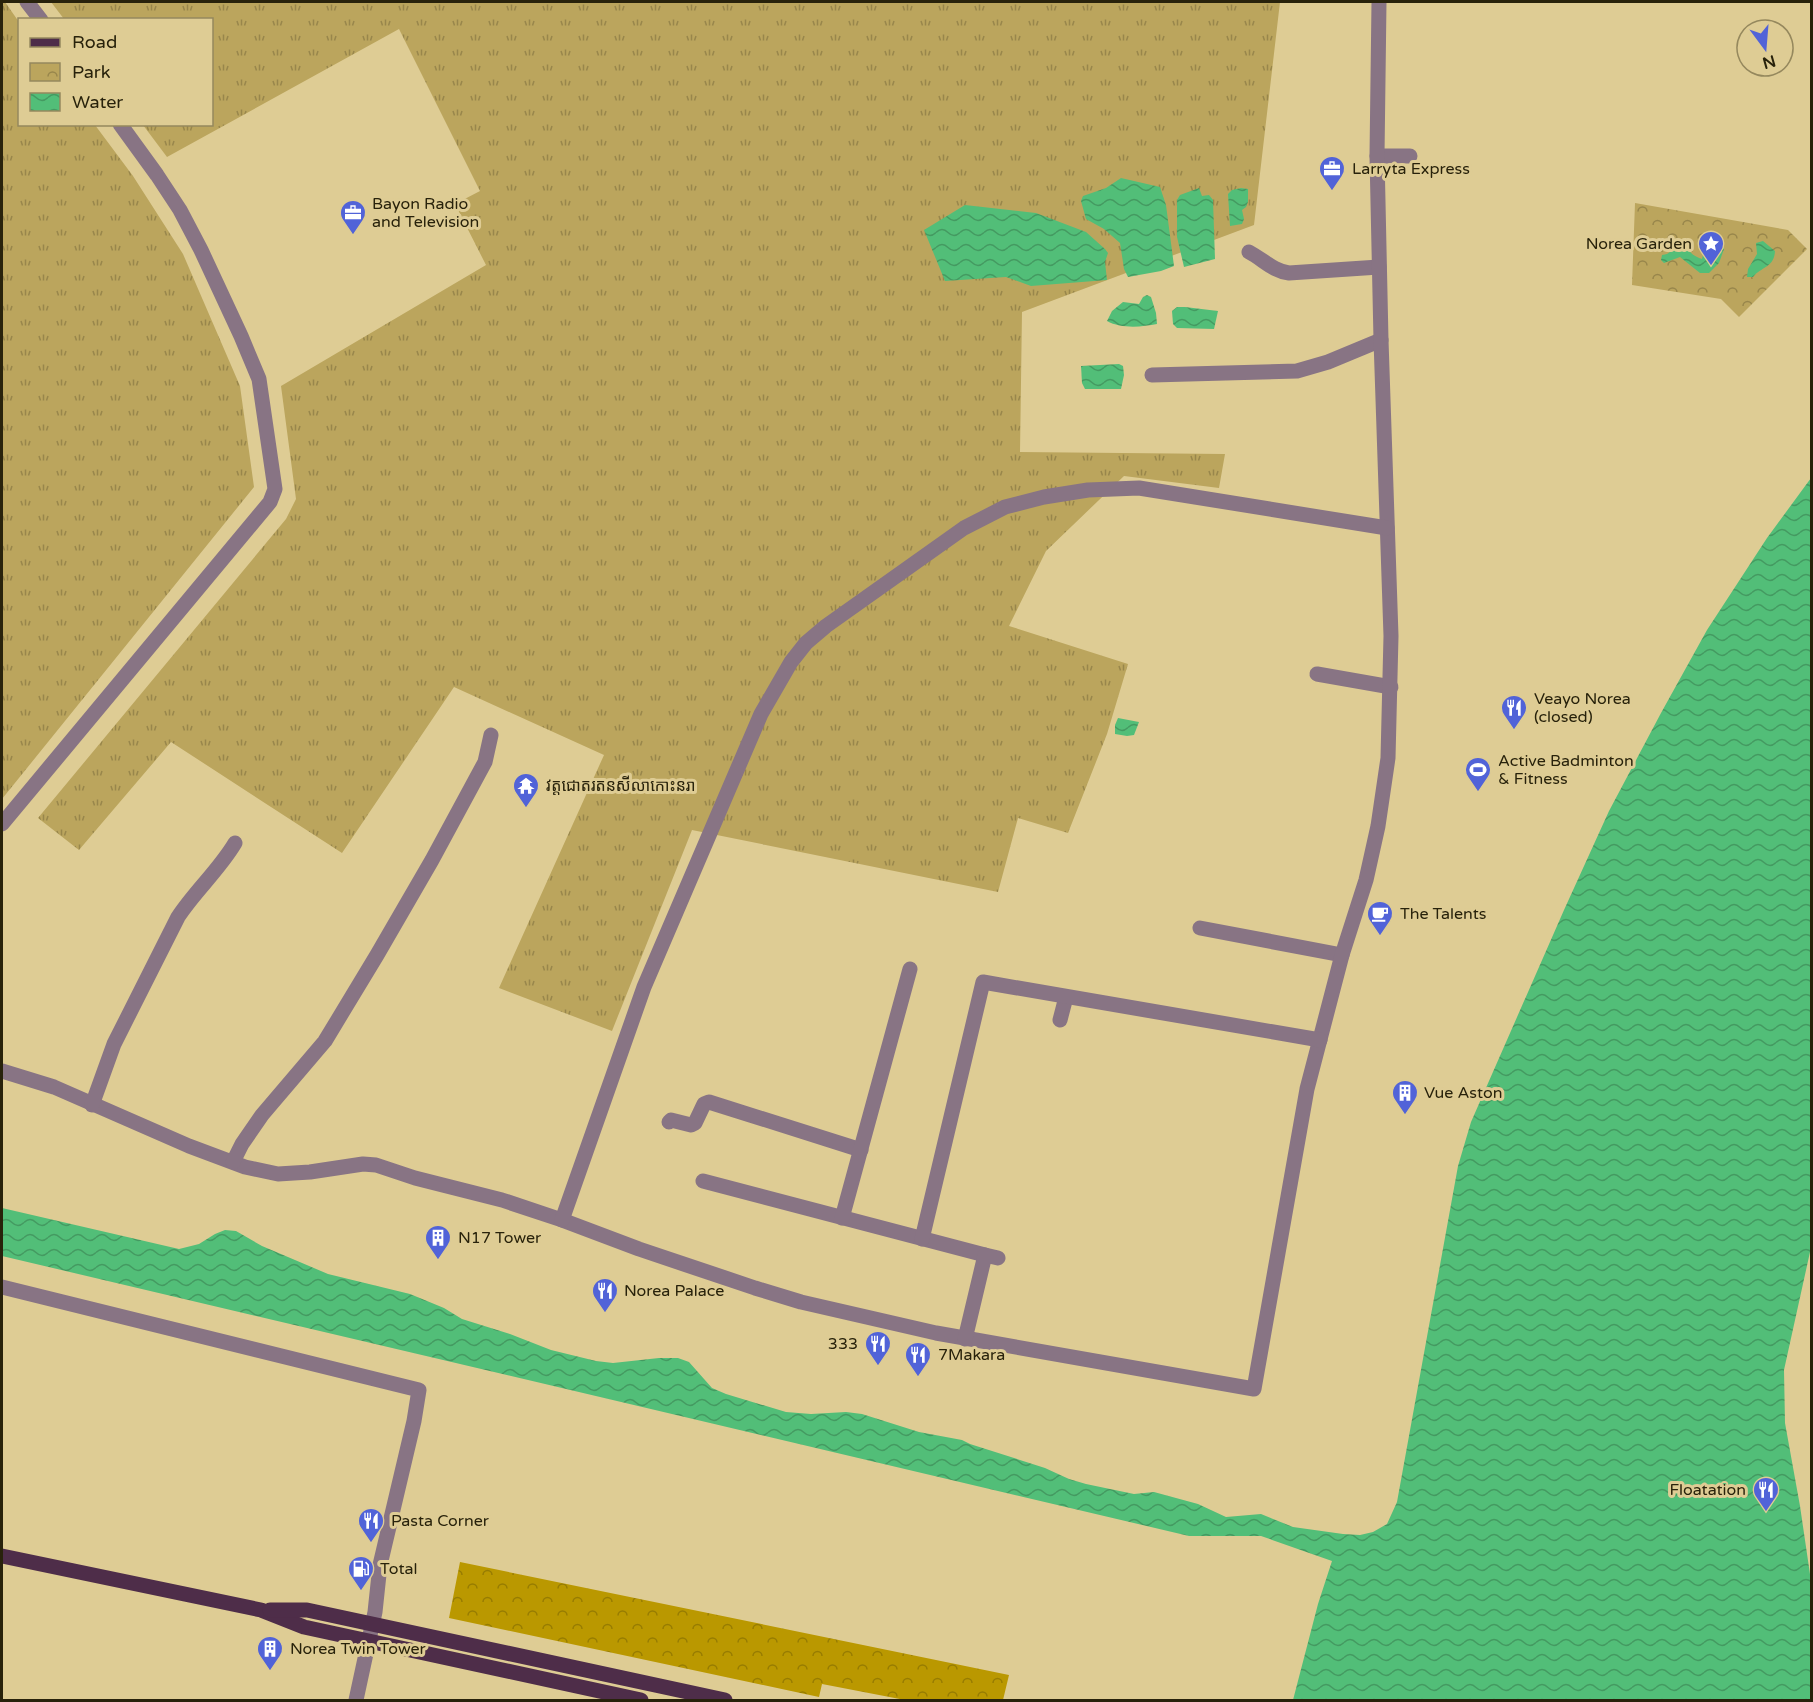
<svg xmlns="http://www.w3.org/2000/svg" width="1813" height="1702" viewBox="0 0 1813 1702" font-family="'Varela Round','Noto Sans Khmer',sans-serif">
	<defs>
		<pattern id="grass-tufts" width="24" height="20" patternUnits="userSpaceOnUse" patternTransform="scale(1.5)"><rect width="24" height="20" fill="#bba55d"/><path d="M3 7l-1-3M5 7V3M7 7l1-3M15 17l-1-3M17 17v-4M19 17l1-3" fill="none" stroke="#98864b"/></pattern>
		<pattern id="forest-crowns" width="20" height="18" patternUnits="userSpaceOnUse" patternTransform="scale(1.5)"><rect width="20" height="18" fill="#ba9800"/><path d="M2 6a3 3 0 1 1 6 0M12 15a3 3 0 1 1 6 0" fill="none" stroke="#977c01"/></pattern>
		<pattern id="park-crowns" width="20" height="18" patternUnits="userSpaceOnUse" patternTransform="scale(1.5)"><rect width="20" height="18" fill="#bba55d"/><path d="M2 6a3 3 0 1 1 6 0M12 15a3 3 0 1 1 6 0" fill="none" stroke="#98864b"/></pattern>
		<pattern id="water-waves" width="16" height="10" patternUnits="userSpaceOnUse" patternTransform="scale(1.5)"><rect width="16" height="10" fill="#52be78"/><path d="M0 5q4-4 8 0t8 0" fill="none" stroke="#449a61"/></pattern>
	</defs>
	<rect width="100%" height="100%" fill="#decc94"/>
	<g fill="url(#grass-tufts)">
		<path d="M 2,2 L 5,2 L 19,22 L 20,124 L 95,125 L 133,176 L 183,254 L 240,386 L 254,487 L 2,799 Z"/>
		<path d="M 51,2 L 1280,2 L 1254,225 L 1022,312 L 1020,452 L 1225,454 L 1219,488 L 1124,476 L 1046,551 L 1009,626 L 1128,664 L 1107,734 L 1068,833 L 1018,818 L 998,892 L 692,830 L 612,1031 L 499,988 L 604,755 L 454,687 L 342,853 L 171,742 L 79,850 L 38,818 L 286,519 L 296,499 L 281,386 L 486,265 L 455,204 L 480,191 L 399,29 L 167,157 L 143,125 L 212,124 L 212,20 L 64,19 Z"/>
	</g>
	<path fill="url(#forest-crowns)" d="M 460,1562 L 1009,1675 L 1003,1700 L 905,1700 L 822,1684 L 819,1697 L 449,1618 Z"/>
	<path fill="url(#park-crowns)" d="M 1635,203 L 1788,230 L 1807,249 L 1739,317 L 1721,299 L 1632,285 Z"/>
	<g fill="url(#water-waves)">
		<path d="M 1121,178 L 1160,187 L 1166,205 L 1174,266 L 1161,271 L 1128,277 L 1124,269 L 1120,243 L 1104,229 L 1086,219 L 1081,201 L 1083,196 L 1106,188 Z"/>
		<path d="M 1199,188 L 1202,196 L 1209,195 L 1213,200 L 1215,259 L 1184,267 L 1177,237 L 1177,200 L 1180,195 Z"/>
		<path d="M 1241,188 L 1248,189 L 1248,202 L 1246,207 L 1242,210 L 1244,219 L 1242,224 L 1230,226 L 1228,194 L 1232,190 Z"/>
		<path d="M 965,205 L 1036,213 L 1086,232 L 1105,249 L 1108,253 L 1105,262 L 1107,280 L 1031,286 L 1006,277 L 945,281 L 924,230 Z"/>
		<path d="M 1716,235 L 1724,249 L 1719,263 L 1709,273 L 1700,273 L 1680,257 L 1664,263 L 1661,260 L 1662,255 C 1671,254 1672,250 1675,242 L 1681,239 L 1684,240 C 1687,250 1692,256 1702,259 L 1704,251 L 1701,247 L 1701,242 L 1706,237 Z"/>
		<path d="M 1763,241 L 1775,251 C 1774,268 1762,266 1753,277 L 1747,277 L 1748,269 L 1757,254 L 1756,243 Z"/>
		<path d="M 1147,295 L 1151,297 L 1156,313 L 1157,324 C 1142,327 1121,329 1107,321 L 1112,311 L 1123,302 L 1139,304 L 1143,297 Z"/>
		<path d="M 1177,307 L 1185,307 L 1218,311 L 1214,329 L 1177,328 L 1173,324 L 1172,311 Z"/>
		<path d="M 1119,364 L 1123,366 L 1124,375 L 1121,389 L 1085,389 L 1082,383 L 1081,366 Z"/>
		<path d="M 1811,478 L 1812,1243 L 1784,1370 L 1785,1423 L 1800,1506 L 1811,1581 L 1811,1700 L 1293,1700 L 1318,1604 L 1332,1561 L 1261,1536 L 1189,1536 L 2,1256 L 2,1208 L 179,1249 L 199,1244 L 215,1234 L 225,1230 L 236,1231 L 262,1246 L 328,1274 L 410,1294 L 444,1308 L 462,1319 L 510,1334 L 551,1350 L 596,1361 L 613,1363 L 659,1358 L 678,1358 L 689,1362 L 712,1388 L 726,1394 L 786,1412 L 811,1414 L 846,1412 L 862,1414 L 919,1432 L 962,1440 L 970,1444 L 1045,1468 L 1069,1479 L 1086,1484 L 1134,1494 L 1154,1492 L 1198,1504 L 1226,1517 L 1261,1514 L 1293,1527 L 1343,1534 L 1360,1535 L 1373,1532 L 1387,1524 L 1397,1502 L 1458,1166 L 1471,1122 L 1564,910 L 1609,811 L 1661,713 L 1707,630 L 1767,538 Z"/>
		<path d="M 1118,718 L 1139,722 L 1134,735 L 1127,736 L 1115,734 L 1115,725 Z"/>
	</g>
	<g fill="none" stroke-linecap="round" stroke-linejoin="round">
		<g stroke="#887484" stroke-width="15">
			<path d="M 27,2 L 41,20"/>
			<path d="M 1377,156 L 1410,156"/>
			<path d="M 1249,252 C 1264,260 1273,271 1289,273 L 1379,267"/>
			<path d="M 1152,375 L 1297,371 L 1328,362 L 1381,340"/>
			<path d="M 1317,674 L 1391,687"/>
			<path d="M 2,824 L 270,502 L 275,489 L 259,379 L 241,336 L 201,250 L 180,210 L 157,175 L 120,124"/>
			<path d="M 1200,928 L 1342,955"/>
			<path d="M 1060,1020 L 1066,997"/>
			<path d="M 2,1071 L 54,1087 L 189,1146 L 245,1167 L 278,1174 L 310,1172 L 363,1164 L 376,1165 L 415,1178 L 502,1200 L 562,1220 L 639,1249 L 755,1288 L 801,1302 L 936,1333 L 1254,1389 L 1307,1089 L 1342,955 L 1366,880 L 1378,826 L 1388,758 L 1391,636 L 1381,340 L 1377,156 L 1379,2"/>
			<path d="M 92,1105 L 114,1044 L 178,917 C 195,891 219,870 235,843"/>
			<path d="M 669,1122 L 671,1120 L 691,1125 L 695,1123 L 704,1104 L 709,1102 L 861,1150"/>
			<path d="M 233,1162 L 242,1144 L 262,1115 L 325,1041 L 377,955 L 432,860 L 485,762 L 491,735"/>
			<path d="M 703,1181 L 985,1255"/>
			<path d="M 842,1218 L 910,969"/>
			<path d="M 562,1220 L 644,987 L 761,714 L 791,662 L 806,643 L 826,626 L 964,528 L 1005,507 L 1044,497 L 1088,490 L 1139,488 L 1387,528"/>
			<path d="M 922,1239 L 983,982 L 1320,1040"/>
			<path d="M 2,1287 L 419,1390 L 414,1421 L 380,1565 L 375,1612 L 356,1700"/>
			<path d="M 965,1339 L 985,1255 L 998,1258"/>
		</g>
		<g stroke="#4e2d49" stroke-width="15">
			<path d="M 2,1556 L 261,1610 L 304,1627 L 641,1700"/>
			<path d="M 270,1610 L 307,1610 L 725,1700"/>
		</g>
	</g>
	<defs>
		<symbol id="office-pin" viewBox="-11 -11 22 30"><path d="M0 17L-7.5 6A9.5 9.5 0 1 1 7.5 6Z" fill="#5163d8" stroke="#decc94"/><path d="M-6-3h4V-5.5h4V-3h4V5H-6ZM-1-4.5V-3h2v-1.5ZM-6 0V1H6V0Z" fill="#fff"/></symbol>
		<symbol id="sight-pin" viewBox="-11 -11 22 30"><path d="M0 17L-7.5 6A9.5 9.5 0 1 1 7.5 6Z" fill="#5163d8" stroke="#decc94"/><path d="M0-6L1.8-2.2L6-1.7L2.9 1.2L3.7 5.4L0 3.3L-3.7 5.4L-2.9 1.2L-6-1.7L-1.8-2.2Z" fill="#fff"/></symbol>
		<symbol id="restaurant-pin" viewBox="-11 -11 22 30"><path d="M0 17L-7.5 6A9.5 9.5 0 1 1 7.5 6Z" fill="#5163d8" stroke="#decc94"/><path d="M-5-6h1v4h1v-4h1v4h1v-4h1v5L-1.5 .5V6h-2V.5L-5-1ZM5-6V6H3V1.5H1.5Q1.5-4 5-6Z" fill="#fff"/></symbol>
		<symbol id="stadium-pin" viewBox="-11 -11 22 30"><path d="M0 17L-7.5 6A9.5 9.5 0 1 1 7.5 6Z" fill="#5163d8" stroke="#decc94"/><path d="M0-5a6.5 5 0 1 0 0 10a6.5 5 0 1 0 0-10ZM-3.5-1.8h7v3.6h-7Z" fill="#fff"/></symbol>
		<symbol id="temple-pin" viewBox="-11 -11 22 30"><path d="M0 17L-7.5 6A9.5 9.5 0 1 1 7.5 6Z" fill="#5163d8" stroke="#decc94"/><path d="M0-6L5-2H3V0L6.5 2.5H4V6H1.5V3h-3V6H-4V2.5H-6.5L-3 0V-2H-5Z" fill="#fff"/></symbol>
		<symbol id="cafe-pin" viewBox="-11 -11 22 30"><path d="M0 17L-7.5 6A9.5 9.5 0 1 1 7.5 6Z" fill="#5163d8" stroke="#decc94"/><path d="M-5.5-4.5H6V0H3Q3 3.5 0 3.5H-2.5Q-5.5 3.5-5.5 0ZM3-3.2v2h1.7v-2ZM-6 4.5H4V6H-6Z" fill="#fff"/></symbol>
		<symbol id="building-pin" viewBox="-11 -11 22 30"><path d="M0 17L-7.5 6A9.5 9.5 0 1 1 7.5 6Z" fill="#5163d8" stroke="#decc94"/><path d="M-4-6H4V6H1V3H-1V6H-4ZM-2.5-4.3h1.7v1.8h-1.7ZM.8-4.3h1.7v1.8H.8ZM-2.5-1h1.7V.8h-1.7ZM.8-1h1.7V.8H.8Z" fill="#fff"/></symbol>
		<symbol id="fuel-pin" viewBox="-11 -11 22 30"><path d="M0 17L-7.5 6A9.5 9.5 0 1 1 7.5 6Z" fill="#5163d8" stroke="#decc94"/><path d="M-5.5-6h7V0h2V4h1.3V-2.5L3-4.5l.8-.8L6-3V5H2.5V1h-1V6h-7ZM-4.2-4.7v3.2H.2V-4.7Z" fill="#fff"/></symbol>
	</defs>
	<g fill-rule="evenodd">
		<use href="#office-pin" x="1317" y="154" width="30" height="40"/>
		<use href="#office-pin" x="338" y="198" width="30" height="40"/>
		<use href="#sight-pin" x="1696" y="229" width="30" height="40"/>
		<use href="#restaurant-pin" x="1499" y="693" width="30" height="40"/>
		<use href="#stadium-pin" x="1463" y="755" width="30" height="40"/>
		<use href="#temple-pin" x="511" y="771" width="30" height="40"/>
		<use href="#cafe-pin" x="1365" y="899" width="30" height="40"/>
		<use href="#building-pin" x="1390" y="1078" width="30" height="40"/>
		<use href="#building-pin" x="423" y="1223" width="30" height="40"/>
		<use href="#restaurant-pin" x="590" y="1276" width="30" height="40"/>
		<use href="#restaurant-pin" x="863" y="1329" width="30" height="40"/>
		<use href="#restaurant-pin" x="903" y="1340" width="30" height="40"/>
		<use href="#restaurant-pin" x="1751" y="1475" width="30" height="40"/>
		<use href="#restaurant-pin" x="356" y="1506" width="30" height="40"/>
		<use href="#fuel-pin" x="346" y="1554" width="30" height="40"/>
		<use href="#building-pin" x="255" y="1634" width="30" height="40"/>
	</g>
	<g text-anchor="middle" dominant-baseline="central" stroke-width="6" stroke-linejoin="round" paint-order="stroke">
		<g font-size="16" fill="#28220b" stroke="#decc94" text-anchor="start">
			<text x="1352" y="169">Larryta Express</text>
			<text x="372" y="204">Bayon Radio<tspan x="372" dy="18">and Television</tspan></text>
			<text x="1692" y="244" text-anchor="end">Norea Garden</text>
			<text x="1534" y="699">Veayo Norea<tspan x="1534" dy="18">(closed)</tspan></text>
			<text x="1498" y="761">Active Badminton<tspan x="1498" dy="18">&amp; Fitness</tspan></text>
			<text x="546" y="786">វត្តជោតរតនសីលាកោះនរា</text>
			<text x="1400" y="914">The Talents</text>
			<text x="1424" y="1093">Vue Aston</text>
			<text x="458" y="1238">N17 Tower</text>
			<text x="624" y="1291">Norea Palace</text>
			<text x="858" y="1344" text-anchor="end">333</text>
			<text x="938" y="1355">7Makara</text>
			<text x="1746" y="1490" text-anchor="end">Floatation</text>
			<text x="391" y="1521">Pasta Corner</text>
			<text x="380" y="1569">Total</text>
			<text x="290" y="1649">Norea Twin Tower</text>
		</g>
	</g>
	<rect width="1813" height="1702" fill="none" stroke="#28220b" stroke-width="6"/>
	<rect x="18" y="18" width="195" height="108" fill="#decc94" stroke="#95885d" stroke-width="1.5"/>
	<rect x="30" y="38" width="30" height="9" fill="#4e2d49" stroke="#95885d" stroke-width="1.5"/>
	<text x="72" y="48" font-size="18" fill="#28220b">Road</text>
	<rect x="30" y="63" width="30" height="18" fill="url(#park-crowns)" stroke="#95885d" stroke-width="1.5"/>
	<text x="72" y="78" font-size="18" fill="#28220b">Park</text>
	<rect x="30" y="93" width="30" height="18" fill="url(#water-waves)" stroke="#95885d" stroke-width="1.5"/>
	<text x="72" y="108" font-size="18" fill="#28220b">Water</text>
	<g transform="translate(1765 48) rotate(164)"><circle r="28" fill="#decc94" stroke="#95885d" stroke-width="1.5"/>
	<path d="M0-4.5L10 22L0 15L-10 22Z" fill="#5163d8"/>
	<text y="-9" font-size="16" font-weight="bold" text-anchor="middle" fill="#28220b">N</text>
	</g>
</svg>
